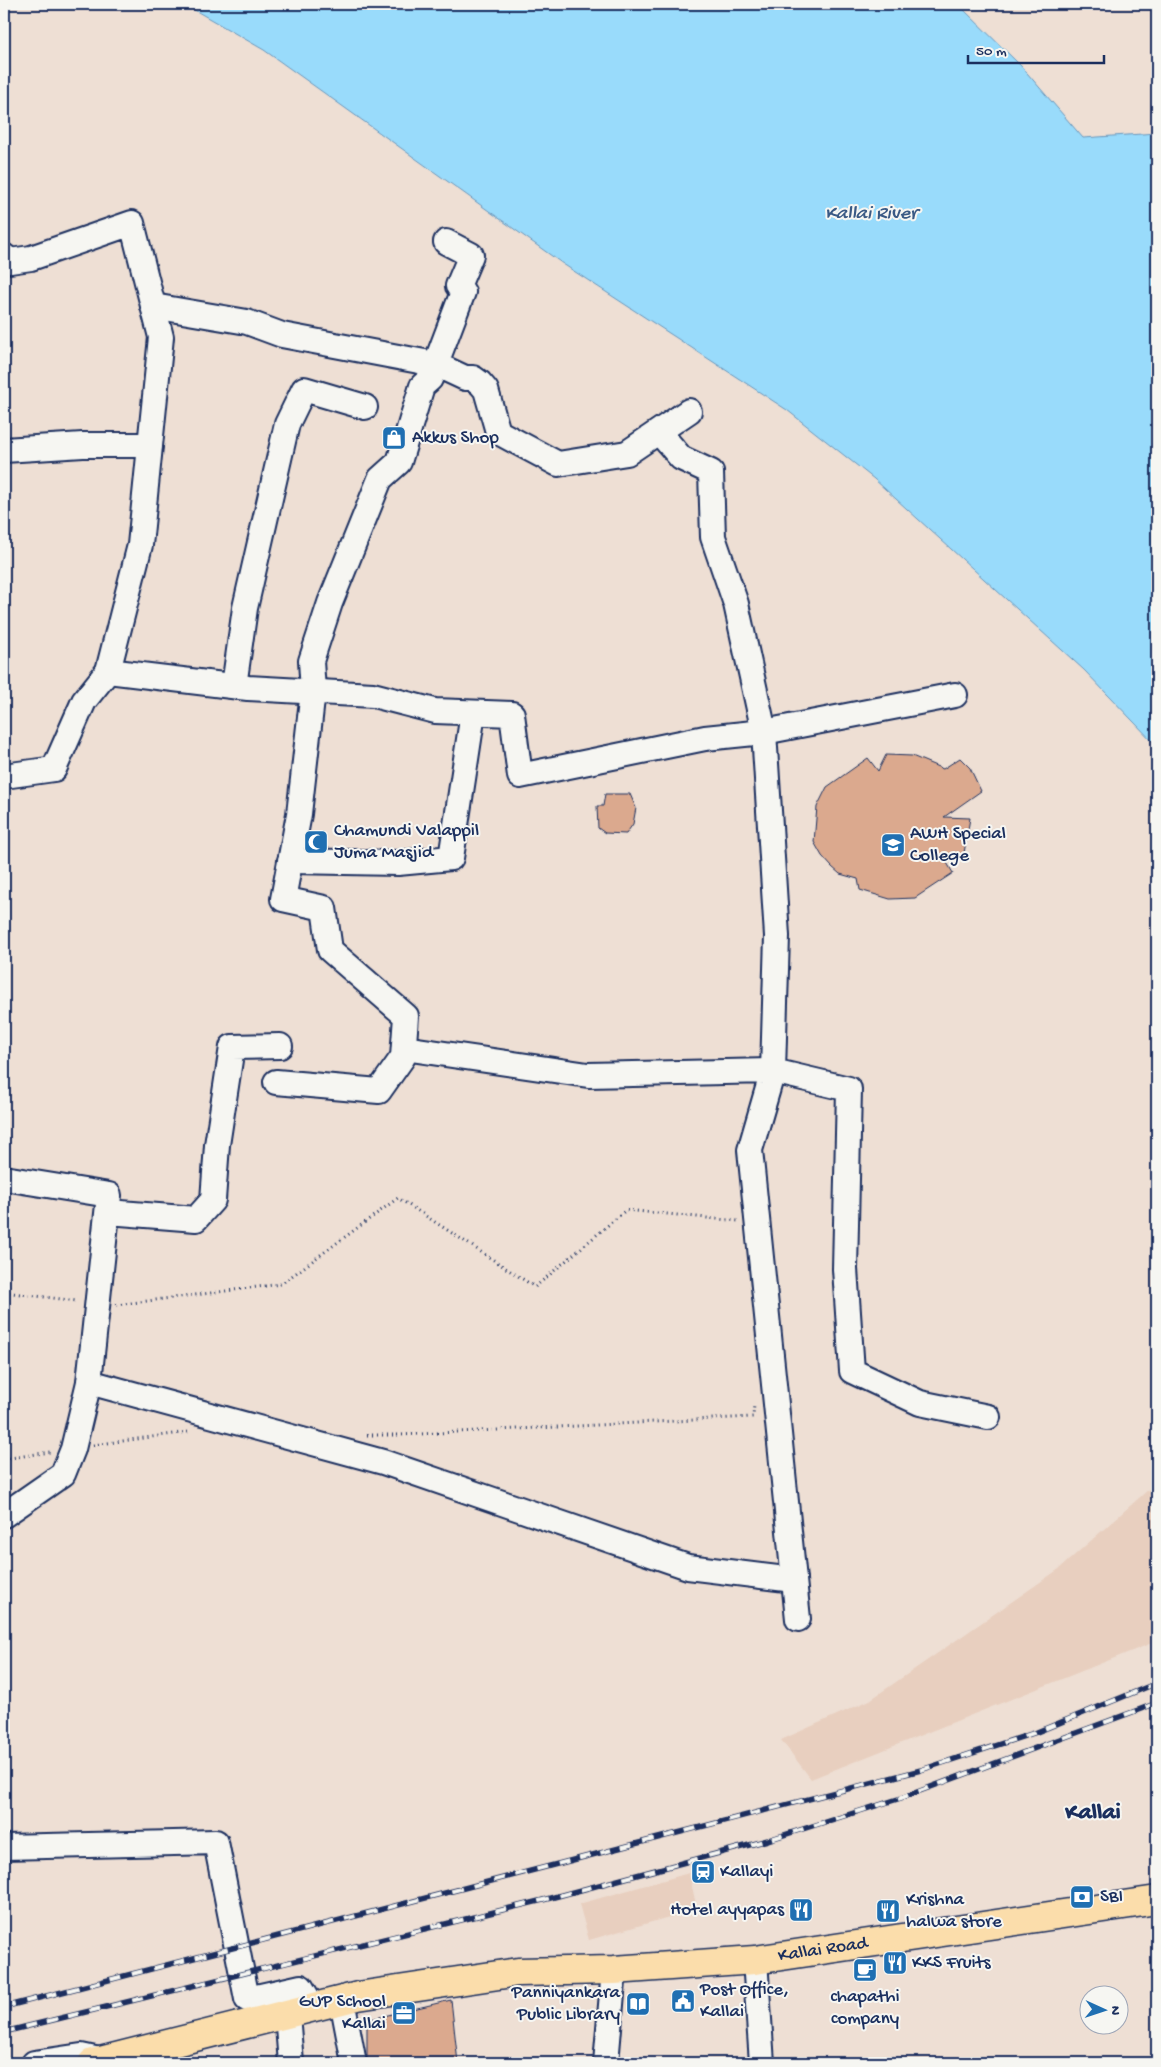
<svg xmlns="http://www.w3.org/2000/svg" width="1161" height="2067" viewBox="0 0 1161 2067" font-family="'Gochi Hand',sans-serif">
	<rect width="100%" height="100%" fill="#eedfd4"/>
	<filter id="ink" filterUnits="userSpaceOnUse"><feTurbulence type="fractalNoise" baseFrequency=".02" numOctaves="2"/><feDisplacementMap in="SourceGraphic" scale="10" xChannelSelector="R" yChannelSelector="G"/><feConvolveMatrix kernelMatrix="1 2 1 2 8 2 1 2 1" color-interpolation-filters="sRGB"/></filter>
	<g filter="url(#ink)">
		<g fill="#e8cfbf">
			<path d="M 1157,1482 L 1157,1641 L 811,1779 L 781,1740 L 870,1700 L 1059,1569 Z"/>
			<path d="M 689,1873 L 697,1909 L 589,1940 L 579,1904 Z"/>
		</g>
		<path fill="#99dbfb" stroke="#6796bc" d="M 184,4 L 958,4 L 1021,66 L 1083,138 L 1157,133 L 1157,746 L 1084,670 L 984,579 L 874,479 L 787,410 L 563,264 L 264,50 Z"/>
		<g fill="#dba98e" stroke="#1b2f5e">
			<path d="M 886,755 L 912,756 L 943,769 L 960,758 L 970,768 L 981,791 L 944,817 L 970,818 L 963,859 L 943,856 L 953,873 L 915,898 L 890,899 L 860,890 L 858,879 L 840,874 L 832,867 L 822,856 L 814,842 L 817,807 L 827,787 L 868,758 L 878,771 Z"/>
			<path d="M 605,794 L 630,794 L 636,808 L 633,824 L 626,834 L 605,833 L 598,828 L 597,806 L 603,806 Z"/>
			<path d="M 451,2000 L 458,2063 L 367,2063 L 367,2020 Z"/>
		</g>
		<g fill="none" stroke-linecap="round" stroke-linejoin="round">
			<defs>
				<g id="minor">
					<path d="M 4,256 L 10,261 L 31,258 L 132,223 L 161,337 L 140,545 L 108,671 L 248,688 L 373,695 L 435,711 L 512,714 L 520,776 L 705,738 L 764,732 L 777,936 L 773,1071 L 849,1089 L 845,1269 L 852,1371 L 920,1403 L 988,1417"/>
					<path d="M 153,306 L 247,322 L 282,335 L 435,364 L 465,378 L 473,378 L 480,383 L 486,390 L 498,432 L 558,464 L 627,453 L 689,411"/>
					<path d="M 659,432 L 681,458 L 711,472 L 713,537 L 736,604 L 764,732 L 955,695"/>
					<path d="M 4,450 L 83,445 L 150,445"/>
					<path d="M 234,686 L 245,608 L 287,424 L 304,389 L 365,407"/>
					<path d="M 4,776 L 54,769 L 84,701 L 108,671"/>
					<path d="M 290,861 L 398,863 L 451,858 L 473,713"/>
					<path d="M 404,1048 L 588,1075 L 773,1071 L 750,1150 L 798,1619"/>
					<path d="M 276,1082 L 379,1091 L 403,1057 L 406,1016 L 330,950 L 324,908 L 283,899 L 299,814 L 313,691 L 311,661 L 330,603 L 380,479 L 399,462 L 422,386 L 430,379 L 463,292 L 458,286 L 471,255 L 446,242"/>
					<path d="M 4,1178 L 109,1195 L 89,1382 L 73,1449 L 63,1474 L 4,1515"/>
					<path d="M 108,1212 L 196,1219 L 213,1200 L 217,1145 L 232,1047 L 280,1046"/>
					<path d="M 89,1382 L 383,1462 L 688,1567 L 794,1580"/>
					<path d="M 4,1847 L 216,1842 L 247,1999 L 301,1987 L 313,2007"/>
					<path d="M 755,1960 L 762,2063"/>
					<path d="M 342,2000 L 354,2063"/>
					<path d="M 287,2014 L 291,2063"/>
					<path d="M 34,2063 L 81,2056 L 104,2061"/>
					<path d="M 606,2063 L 614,1970"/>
				</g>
				<g id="major">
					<path id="s1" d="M 92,2063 L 358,1996 L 518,1972 L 614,1970 L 755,1960 L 1157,1900"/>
				</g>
			</defs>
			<use href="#minor" stroke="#1b2f5e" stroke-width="28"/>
			<use href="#major" stroke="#1b2f5e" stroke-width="31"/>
			<g stroke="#1b2f5e" stroke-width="3" stroke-dasharray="1 4" stroke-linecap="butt">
				<path d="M 4,1292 L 77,1301"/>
				<path d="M 116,1305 L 281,1284 L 398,1198 L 535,1287 L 626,1210 L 738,1221"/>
				<path d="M 367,1435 L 400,1435 L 753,1417 L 754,1405"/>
				<path d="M 93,1445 L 188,1432"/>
				<path d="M 4,1459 L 50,1452"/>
			</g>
			<use href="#minor" stroke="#f6f6f2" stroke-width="24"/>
			<use href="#major" stroke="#fbddab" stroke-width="28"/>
			<defs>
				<g id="rail">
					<path d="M 4,2007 L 921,1770 L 1037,1732 L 1157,1683"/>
					<path d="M 4,2032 L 543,1900 L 768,1840 L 901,1798 L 1157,1703"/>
				</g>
			</defs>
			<use href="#rail" stroke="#1b2f5e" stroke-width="5.5"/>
			<use href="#rail" stroke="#f6f6f2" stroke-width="4" stroke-dasharray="11" stroke-linecap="butt"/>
		</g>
	</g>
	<defs>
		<symbol id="shop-square" viewBox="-11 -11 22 22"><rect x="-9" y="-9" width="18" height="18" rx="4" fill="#1f6fb2" stroke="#f6f6f2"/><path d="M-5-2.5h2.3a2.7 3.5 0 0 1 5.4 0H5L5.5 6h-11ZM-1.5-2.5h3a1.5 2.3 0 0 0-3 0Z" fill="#fff"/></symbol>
		<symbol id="mosque-square" viewBox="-11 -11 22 22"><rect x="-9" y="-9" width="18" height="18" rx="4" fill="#1f6fb2" stroke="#f6f6f2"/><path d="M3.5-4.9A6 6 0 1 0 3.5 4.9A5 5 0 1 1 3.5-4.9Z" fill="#fff"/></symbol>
		<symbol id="university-square" viewBox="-11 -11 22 22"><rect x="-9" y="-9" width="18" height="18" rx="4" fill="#1f6fb2" stroke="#f6f6f2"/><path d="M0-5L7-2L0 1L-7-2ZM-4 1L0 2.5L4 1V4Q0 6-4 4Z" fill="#fff"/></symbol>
		<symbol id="station-square" viewBox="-11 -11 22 22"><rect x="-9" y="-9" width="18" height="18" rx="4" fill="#1f6fb2" stroke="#f6f6f2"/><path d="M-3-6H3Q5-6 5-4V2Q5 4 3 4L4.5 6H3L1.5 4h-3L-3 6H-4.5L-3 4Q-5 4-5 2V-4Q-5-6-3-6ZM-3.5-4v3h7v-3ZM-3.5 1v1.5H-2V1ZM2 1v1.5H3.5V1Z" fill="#fff"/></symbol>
		<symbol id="bank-square" viewBox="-11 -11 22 22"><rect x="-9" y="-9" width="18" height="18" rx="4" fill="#1f6fb2" stroke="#f6f6f2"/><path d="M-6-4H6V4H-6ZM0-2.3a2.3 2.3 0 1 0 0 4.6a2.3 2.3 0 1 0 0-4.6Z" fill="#fff"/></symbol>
		<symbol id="restaurant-square" viewBox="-11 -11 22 22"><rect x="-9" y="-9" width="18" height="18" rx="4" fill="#1f6fb2" stroke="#f6f6f2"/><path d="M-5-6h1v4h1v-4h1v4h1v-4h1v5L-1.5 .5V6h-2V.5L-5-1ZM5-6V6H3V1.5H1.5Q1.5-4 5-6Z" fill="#fff"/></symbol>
		<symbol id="cafe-square" viewBox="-11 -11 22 22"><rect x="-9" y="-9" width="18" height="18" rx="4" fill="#1f6fb2" stroke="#f6f6f2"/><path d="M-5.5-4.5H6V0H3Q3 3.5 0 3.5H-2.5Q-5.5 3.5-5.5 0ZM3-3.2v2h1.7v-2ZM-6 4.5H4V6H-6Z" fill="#fff"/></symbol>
		<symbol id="civic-square" viewBox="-11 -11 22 22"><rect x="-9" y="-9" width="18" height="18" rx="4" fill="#1f6fb2" stroke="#f6f6f2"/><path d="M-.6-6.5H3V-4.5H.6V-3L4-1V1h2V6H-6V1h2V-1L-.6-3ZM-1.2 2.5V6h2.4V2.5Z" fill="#fff"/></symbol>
		<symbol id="library-square" viewBox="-11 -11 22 22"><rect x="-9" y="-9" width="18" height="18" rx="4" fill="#1f6fb2" stroke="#f6f6f2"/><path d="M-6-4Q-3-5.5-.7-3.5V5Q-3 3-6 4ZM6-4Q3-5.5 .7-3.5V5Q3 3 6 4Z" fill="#fff"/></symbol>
		<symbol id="office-square" viewBox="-11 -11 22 22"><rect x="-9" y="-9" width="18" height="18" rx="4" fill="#1f6fb2" stroke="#f6f6f2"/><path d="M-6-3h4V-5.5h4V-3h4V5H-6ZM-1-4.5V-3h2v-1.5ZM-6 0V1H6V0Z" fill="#fff"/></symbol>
	</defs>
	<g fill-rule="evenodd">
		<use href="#shop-square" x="380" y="424" width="28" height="28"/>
		<use href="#mosque-square" x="302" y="828" width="28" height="28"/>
		<use href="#university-square" x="879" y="831" width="28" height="28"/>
		<use href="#station-square" x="689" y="1858" width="28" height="28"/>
		<use href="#bank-square" x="1068" y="1883" width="28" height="28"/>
		<use href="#restaurant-square" x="787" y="1896" width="28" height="28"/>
		<use href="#restaurant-square" x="874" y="1897" width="28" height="28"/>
		<use href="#restaurant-square" x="881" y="1949" width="28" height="28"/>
		<use href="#cafe-square" x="851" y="1956" width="28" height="28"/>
		<use href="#civic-square" x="669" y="1987" width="28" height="28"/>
		<use href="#library-square" x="624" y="1990" width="28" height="28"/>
		<use href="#office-square" x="390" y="1999" width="28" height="28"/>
	</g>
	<g text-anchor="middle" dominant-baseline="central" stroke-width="4" stroke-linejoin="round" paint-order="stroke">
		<g font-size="19" fill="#1b2f5e" stroke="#f6f6f2" text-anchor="start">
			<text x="412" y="438">Akkus Shop</text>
			<text x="334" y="831">Chamundi Valappil<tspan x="334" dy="22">Juma Masjid</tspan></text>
			<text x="910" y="834">AWH Special<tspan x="910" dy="22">College</tspan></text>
			<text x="720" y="1872">Kallayi</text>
			<text x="1100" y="1897">SBI</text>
			<text x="906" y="1900">Krishna<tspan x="906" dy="22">halwa store</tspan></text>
			<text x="784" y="1910" text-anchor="end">Hotel ayyapas</text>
			<text x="912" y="1963">KKS Fruits</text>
			<text x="700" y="1990">Post Office,<tspan x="700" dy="22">Kallai</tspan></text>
			<text x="620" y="1993" text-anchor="end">Panniyankara<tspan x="620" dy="22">Public Library</tspan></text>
			<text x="865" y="1997" text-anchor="middle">chapathi<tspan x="865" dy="22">company</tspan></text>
			<text x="386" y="2002" text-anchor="end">GUP School<tspan x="386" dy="22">Kallai</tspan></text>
		</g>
		<g font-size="19" fill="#1b2f5e" stroke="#f6f6f2">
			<text stroke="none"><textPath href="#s1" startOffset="742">Kallai Road</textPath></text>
		</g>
		<g font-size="20" font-style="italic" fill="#3a5a85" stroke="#f6f6f2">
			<text x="871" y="214">Kallai River</text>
		</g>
		<g font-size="24" font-weight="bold" fill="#1b2f5e" stroke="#f6f6f2">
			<text x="1093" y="1813">Kallai</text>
		</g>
	</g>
	<rect width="1161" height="2067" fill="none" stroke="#f6f6f2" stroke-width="20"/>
	<rect x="10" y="10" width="1141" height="2047" fill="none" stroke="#1b2f5e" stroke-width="2" filter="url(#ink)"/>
	<g transform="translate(1104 2010) rotate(93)"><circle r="24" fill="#f6f6f2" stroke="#9ea6b7"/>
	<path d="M0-4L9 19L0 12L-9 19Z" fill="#1f6fb2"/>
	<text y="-8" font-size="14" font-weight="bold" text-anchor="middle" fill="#1b2f5e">N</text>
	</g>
	<path d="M968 55v8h136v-8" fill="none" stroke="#1b2f5e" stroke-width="2.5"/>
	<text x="976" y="55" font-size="15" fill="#1b2f5e" stroke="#f6f6f2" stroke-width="4" paint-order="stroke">50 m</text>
</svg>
